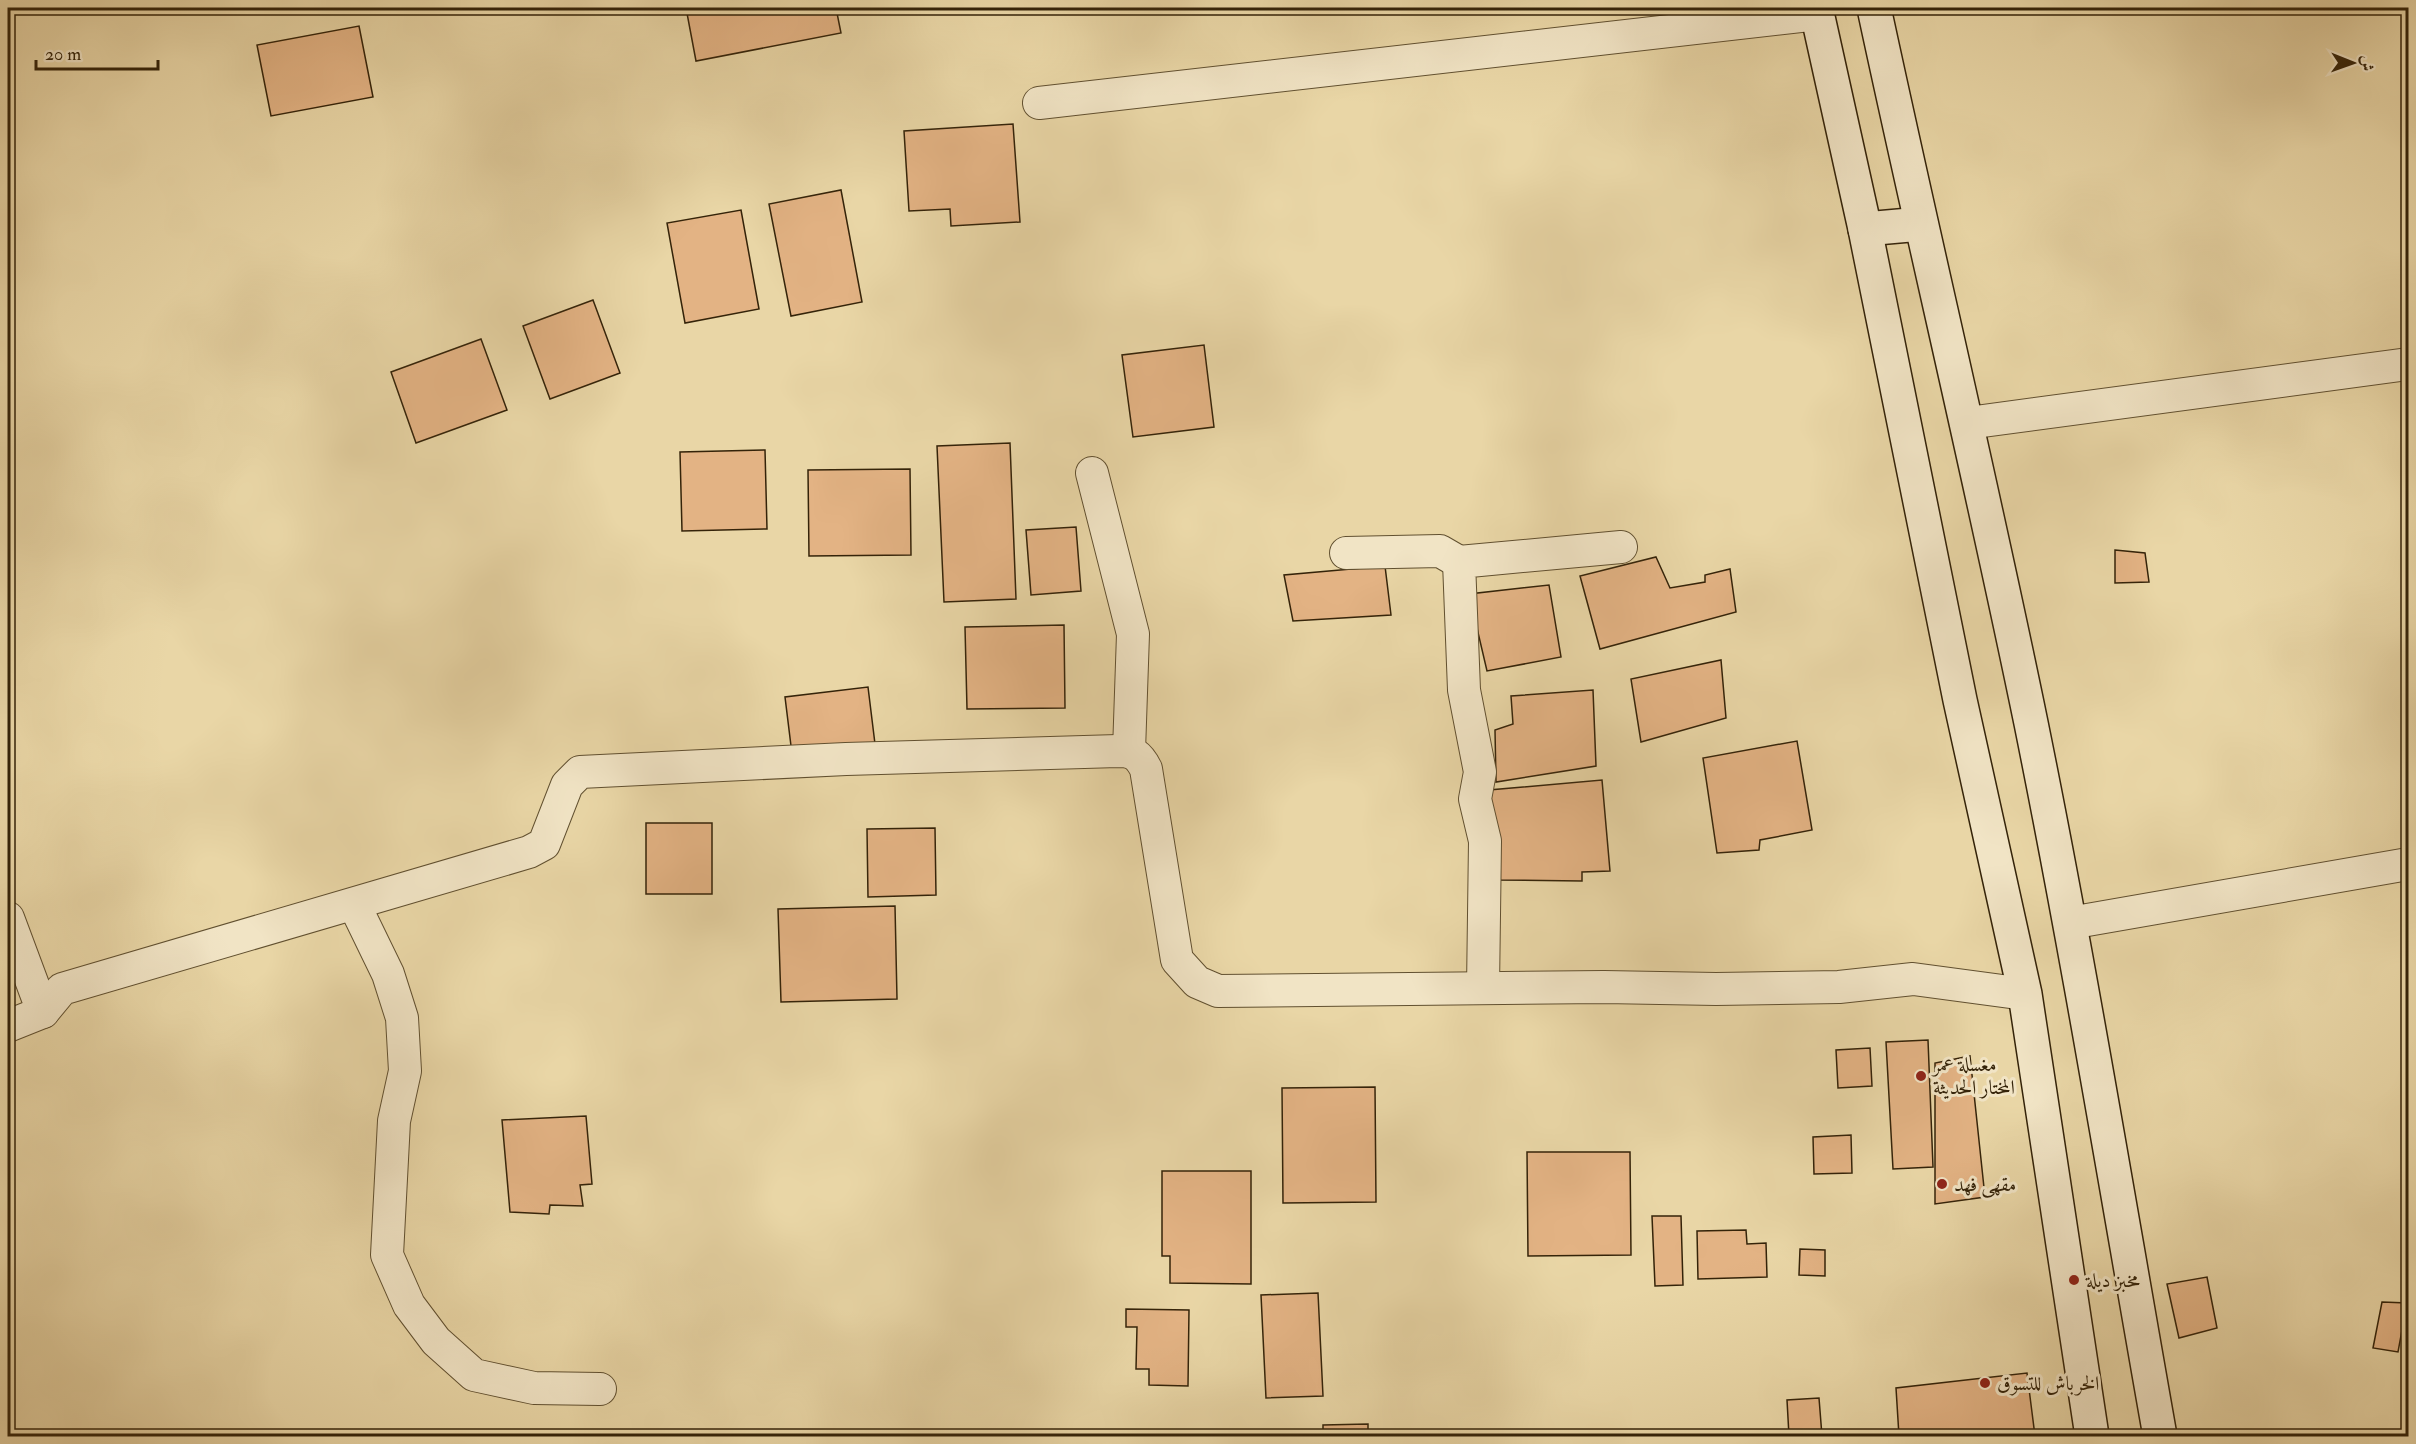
<svg xmlns="http://www.w3.org/2000/svg" width="2416" height="1444" viewBox="0 0 2416 1444" font-family="'IM FELL Double Pica',Amiri,serif">
	<rect width="100%" height="100%" fill="#e9d6a6"/>
	<filter id="stains"><feTurbulence type="fractalNoise" baseFrequency=".00333" numOctaves="4"/><feColorMatrix values="0 0 0 0 .2 0 0 0 0 .09 0 0 0 0 .02 0 0 0 .5 -.17"/></filter>
	<radialGradient id="worn" r=".72"><stop offset=".6" stop-color="#630" stop-opacity="0"/><stop offset="1" stop-color="#630" stop-opacity=".3"/></radialGradient>
	<g fill="#e3b384" stroke="#342309" stroke-width="1.5">
		<path d="M 686,8 L 836,8 L 841,33 L 696,61 Z"/>
		<path d="M 359,26 L 373,97 L 271,116 L 257,45 Z"/>
		<path d="M 1013,124 L 1020,222 L 951,226 L 950,209 L 909,211 L 904,131 Z"/>
		<path d="M 841,190 L 862,302 L 791,316 L 769,204 Z"/>
		<path d="M 741,210 L 759,309 L 685,323 L 667,223 Z"/>
		<path d="M 593,300 L 620,373 L 550,399 L 523,326 Z"/>
		<path d="M 481,339 L 507,410 L 416,443 L 391,372 Z"/>
		<path d="M 1204,345 L 1214,427 L 1133,437 L 1122,355 Z"/>
		<path d="M 1010,443 L 1016,599 L 944,602 L 937,446 Z"/>
		<path d="M 765,450 L 767,529 L 682,531 L 680,452 Z"/>
		<path d="M 910,469 L 911,555 L 809,556 L 808,470 Z"/>
		<path d="M 1076,527 L 1081,591 L 1031,595 L 1026,530 Z"/>
		<path d="M 2115,550 L 2145,553 L 2149,582 L 2115,583 Z"/>
		<path d="M 1656,557 L 1670,588 L 1705,582 L 1705,575 L 1730,569 L 1736,612 L 1600,649 L 1580,576 Z"/>
		<path d="M 1385,566 L 1391,615 L 1293,621 L 1284,575 Z"/>
		<path d="M 1549,585 L 1561,657 L 1487,671 L 1469,594 Z"/>
		<path d="M 1064,625 L 1065,708 L 967,709 L 965,627 Z"/>
		<path d="M 1721,660 L 1726,718 L 1641,742 L 1631,679 Z"/>
		<path d="M 868,687 L 875,744 L 792,754 L 785,697 Z"/>
		<path d="M 1593,690 L 1596,766 L 1496,782 L 1495,730 L 1513,724 L 1511,696 Z"/>
		<path d="M 1797,741 L 1812,830 L 1760,840 L 1759,850 L 1717,853 L 1703,758 Z"/>
		<path d="M 1602,780 L 1610,871 L 1582,872 L 1582,881 L 1497,880 L 1489,790 Z"/>
		<rect x="646" y="823" width="66" height="71"/>
		<path d="M 935,828 L 936,895 L 868,897 L 867,829 Z"/>
		<path d="M 895,906 L 897,999 L 781,1002 L 778,909 Z"/>
		<path d="M 1928,1040 L 1933,1167 L 1893,1169 L 1886,1042 Z"/>
		<path d="M 1870,1048 L 1872,1086 L 1838,1088 L 1836,1050 Z"/>
		<path d="M 1970,1056 L 1985,1197 L 1935,1204 L 1935,1063 Z"/>
		<path d="M 1375,1087 L 1376,1202 L 1283,1203 L 1282,1088 Z"/>
		<path d="M 586,1116 L 592,1184 L 580,1185 L 583,1206 L 550,1205 L 549,1214 L 510,1212 L 502,1120 Z"/>
		<path d="M 1851,1135 L 1852,1173 L 1814,1174 L 1813,1137 Z"/>
		<path d="M 1527,1152 L 1630,1152 L 1631,1255 L 1528,1256 Z"/>
		<path d="M 1162,1171 L 1251,1171 L 1251,1284 L 1170,1283 L 1170,1256 L 1162,1256 Z"/>
		<path d="M 1652,1216 L 1681,1216 L 1683,1285 L 1655,1286 Z"/>
		<path d="M 1746,1230 L 1747,1244 L 1766,1243 L 1767,1277 L 1698,1279 L 1697,1231 Z"/>
		<path d="M 1800,1249 L 1825,1250 L 1825,1276 L 1799,1275 Z"/>
		<path d="M 2207,1277 L 2217,1328 L 2179,1338 L 2167,1284 Z"/>
		<path d="M 1318,1293 L 1323,1396 L 1266,1398 L 1261,1295 Z"/>
		<path d="M 2382,1302 L 2407,1303 L 2398,1352 L 2373,1348 Z"/>
		<path d="M 1126,1309 L 1189,1310 L 1188,1386 L 1149,1385 L 1149,1369 L 1136,1369 L 1137,1327 L 1126,1327 Z"/>
		<path d="M 2027,1373 L 2035,1436 L 1899,1436 L 1896,1388 Z"/>
		<path d="M 1819,1398 L 1822,1436 L 1789,1436 L 1787,1400 Z"/>
		<path d="M 1368,1424 L 1368,1436 L 1323,1436 L 1323,1425 Z"/>
	</g>
	<g fill="none" stroke-linecap="round" stroke-linejoin="round">
		<defs>
			<g id="street">
				<path d="M 1039,103 L 1818,14"/>
				<path d="M 1968,423 L 2408,364"/>
				<path d="M 1092,473 L 1133,634 L 1129,751"/>
				<path d="M 1346,553 L 1440,551 L 1459,562"/>
				<path d="M 354,904 L 388,974 L 402,1018 L 405,1071 L 394,1121 L 387,1255 L 409,1305 L 436,1341 L 474,1375 L 534,1388 L 600,1389"/>
				<path d="M 8,918 L 43,1012"/>
				<path d="M 2070,923 L 2408,864"/>
				<path d="M 1483,988 L 1485,841 L 1475,799 L 1480,772 L 1464,690 L 1459,562 L 1621,547"/>
				<path d="M 8,1026 L 43,1012 L 62,989 L 529,852 L 544,844 L 567,785 L 580,772 L 846,759 L 1118,751 C 1133,751 1139,755 1146,769 L 1177,960 L 1197,982 L 1218,991 L 1604,987 L 1716,989 L 1839,987 L 1913,979 L 2025,994"/>
			</g>
			<g id="secondary">
				<path d="M 1816,8 L 1865,229 L 1960,700 L 2025,994 L 2092,1436"/>
				<path d="M 1874,8 C 1925,246 1982,484 2031,723 C 2079,960 2118,1199 2160,1436"/>
				<path d="M 1865,229 L 1921,224"/>
			</g>
		</defs>
		<use href="#street" stroke="#615030" stroke-width="34"/>
		<use href="#secondary" stroke="#342309" stroke-width="36"/>
		<use href="#street" stroke="#f1e4c5" stroke-width="32"/>
		<use href="#secondary" stroke="#f1e4c5" stroke-width="33"/>
	</g>
	<g fill="#8f2418" stroke="#f1e4c5" stroke-width="2">
		<circle cx="1921" cy="1076" r="6"/>
		<circle cx="1942" cy="1184" r="6"/>
		<circle cx="2074" cy="1280" r="6"/>
		<circle cx="1985" cy="1383" r="6"/>
	</g>
	<g text-anchor="middle" dominant-baseline="central" stroke-width="6" stroke-linejoin="round" paint-order="stroke">
		<g font-size="20" fill="#342309" stroke="#f1e4c5" text-anchor="start">
			<text x="1933" y="1064">مغسلة عمر<tspan x="1933" dy="23">المختار الحديثة</tspan></text>
			<text x="1954" y="1184">مقهى فهد</text>
			<text x="2086" y="1280">مخبز ديلة</text>
			<text x="1997" y="1383">الخرباش للتسوق</text>
		</g>
	</g>
	<rect width="2416" height="1444" fill="none" stroke="#e9d6a6" stroke-width="30"/>
	<rect x="9" y="9" width="2398" height="1426" fill="none" stroke="#342309" stroke-width="3"/>
	<rect x="15" y="15" width="2386" height="1414" fill="none" stroke="#342309" stroke-width="1.5"/>
	<g transform="translate(2353 63) rotate(91)" stroke="#f1e4c5" stroke-width="4.5" paint-order="stroke">
	<path d="M0-4.5L10 22L0 15L-10 22Z" fill="#342309"/>
	<text y="-9" font-size="16" font-weight="bold" text-anchor="middle" fill="#342309">ش</text>
	</g>
	<path d="M36 60v9h122v-9" fill="none" stroke="#342309" stroke-width="3"/>
	<text x="45" y="60" font-size="18" fill="#342309" stroke="#f1e4c5" stroke-width="4.5" paint-order="stroke">20 m</text>
	<rect width="100%" height="100%" filter="url(#stains)"/>
	<rect width="100%" height="100%" fill="url(#worn)"/>
</svg>
